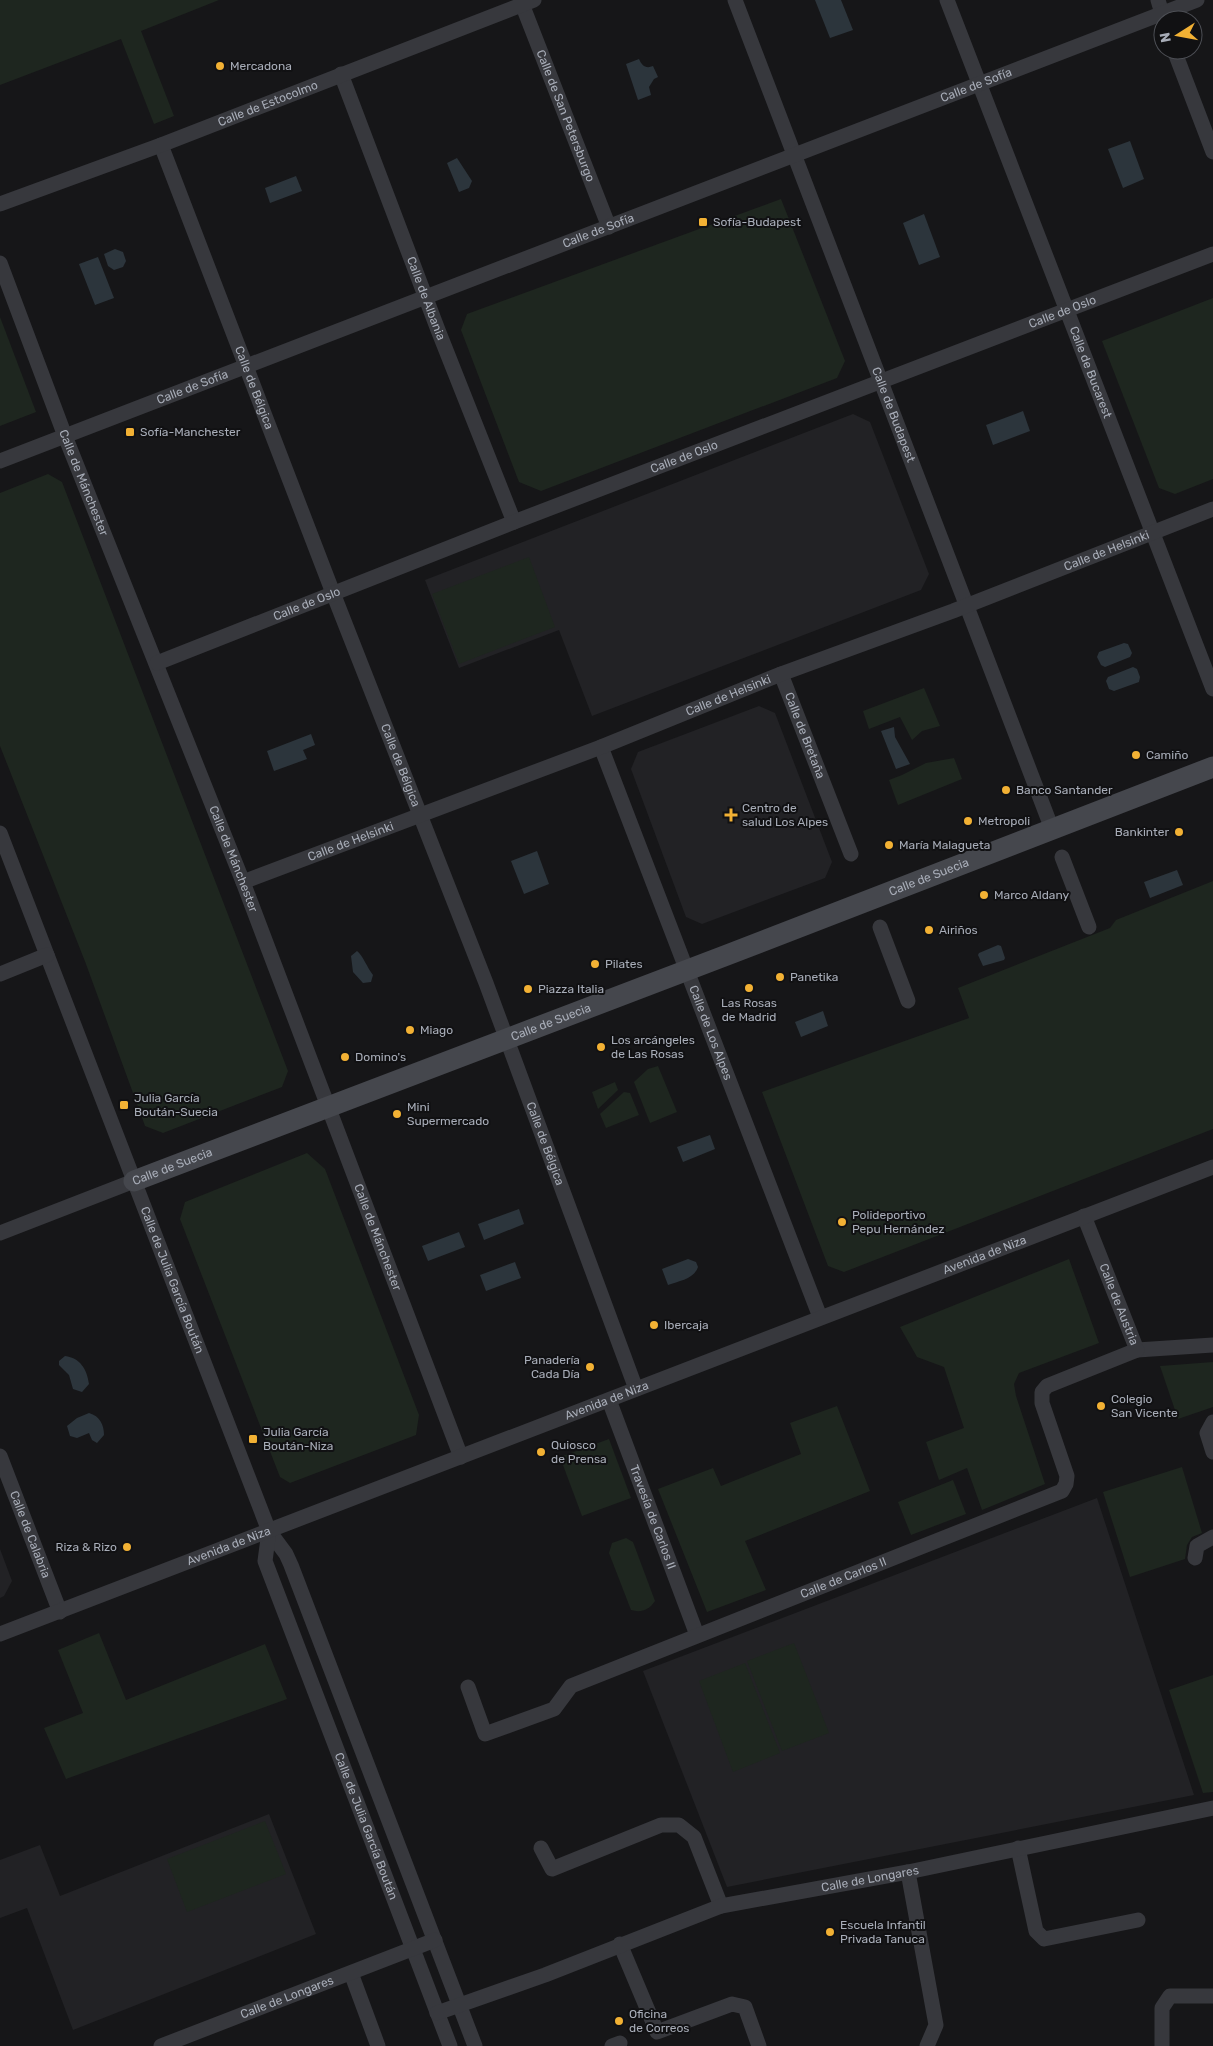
<svg xmlns="http://www.w3.org/2000/svg" width="1213" height="2046" viewBox="0 0 1213 2046" font-family="Rubik,sans-serif">
	<rect width="100%" height="100%" fill="#161618"/>
	<g fill="#222225">
		<path d="M 853,414 L 870,422 L 929,574 L 921,590 L 592,716 L 559,630 L 459,668 L 425,580 Z"/>
		<path d="M 759,706 L 775,713 L 832,862 L 825,878 L 702,924 L 686,917 L 631,769 L 638,752 Z"/>
		<path d="M 1097,1498 L 1194,1795 L 727,1887 L 643,1671 Z"/>
		<path d="M 0,1549 L 12,1581 L 4,1596 L 0,1598 Z"/>
		<path d="M 269,1814 L 316,1934 L 73,2030 L 27,1908 L 0,1918 L 0,1860 L 40,1845 L 60,1896 Z"/>
	</g>
	<g fill="#1e261f">
		<path d="M 0,0 L 219,0 L 141,31 L 174,116 L 154,124 L 121,39 L 0,85 Z"/>
		<path d="M 781,199 L 845,361 L 837,378 L 541,491 L 519,482 L 461,330 L 467,314 Z"/>
		<path d="M 1213,298 L 1213,479 L 1175,494 L 1159,488 L 1102,341 Z"/>
		<path d="M 0,317 L 36,412 L 0,426 Z"/>
		<path d="M 48,474 L 62,482 L 288,1071 L 282,1087 L 163,1133 L 145,1126 L 86,964 L 0,746 L 0,493 Z"/>
		<path d="M 529,557 L 555,627 L 459,664 L 432,594 Z"/>
		<path d="M 924,688 L 940,726 L 922,731 L 912,740 L 900,717 L 869,729 L 863,711 Z"/>
		<path d="M 954,758 L 962,779 L 898,805 L 889,780 L 902,775 L 926,763 Z"/>
		<path d="M 1213,881 L 1213,1129 L 844,1272 L 828,1266 L 762,1092 L 969,1018 L 958,988 L 1110,928 L 1116,920 Z"/>
		<path d="M 658,1066 L 677,1112 L 650,1123 L 634,1082 L 648,1069 Z"/>
		<path d="M 615,1082 L 618,1090 L 598,1109 L 592,1092 Z"/>
		<path d="M 624,1092 L 630,1093 L 639,1115 L 606,1128 L 600,1114 Z"/>
		<path d="M 307,1153 L 325,1169 L 419,1415 L 416,1435 L 290,1483 L 280,1477 L 180,1219 L 185,1202 Z"/>
		<path d="M 1069,1259 L 1099,1343 L 1019,1373 L 1014,1384 L 1016,1396 L 1045,1484 L 982,1510 L 967,1468 L 939,1480 L 926,1442 L 964,1428 L 944,1367 L 917,1357 L 900,1327 Z"/>
		<path d="M 1213,1362 L 1213,1407 L 1178,1419 L 1160,1366 Z"/>
		<path d="M 837,1406 L 870,1491 L 745,1541 L 766,1590 L 707,1612 L 658,1489 L 713,1468 L 721,1486 L 801,1454 L 790,1423 Z"/>
		<path d="M 609,1439 L 631,1498 L 582,1516 L 560,1457 Z"/>
		<path d="M 1182,1467 L 1202,1533 L 1192,1537 L 1187,1545 L 1185,1559 L 1130,1577 L 1103,1492 Z"/>
		<path d="M 953,1480 L 966,1514 L 911,1535 L 898,1502 Z"/>
		<path d="M 626,1538 L 633,1542 L 655,1601 C 649,1610 641,1613 631,1610 L 609,1553 L 612,1543 Z"/>
		<path d="M 99,1633 L 126,1700 L 265,1644 L 287,1699 L 66,1779 L 44,1728 L 83,1713 L 58,1650 Z"/>
		<path d="M 794,1643 L 829,1733 L 782,1751 L 747,1661 Z"/>
		<path d="M 745,1663 L 780,1753 L 733,1772 L 699,1681 Z"/>
		<path d="M 1213,1675 L 1213,1792 L 1203,1793 L 1169,1690 Z"/>
		<path d="M 265,1821 L 286,1874 L 187,1912 L 167,1859 Z"/>
	</g>
	<g fill="#2c353c">
		<path d="M 815,0 L 841,0 L 853,30 L 830,38 Z"/>
		<path d="M 639,59 C 642,66 646,69 653,66 L 658,77 L 654,79 L 649,87 L 651,95 L 638,100 L 626,64 Z"/>
		<path d="M 1130,141 L 1144,179 L 1123,188 L 1108,149 Z"/>
		<path d="M 457,158 L 472,181 L 469,188 L 459,192 L 447,163 Z"/>
		<path d="M 296,176 L 302,191 L 270,203 L 265,188 Z"/>
		<path d="M 924,214 L 940,257 L 919,265 L 903,223 Z"/>
		<path d="M 115,249 L 123,252 L 126,261 L 123,267 L 114,270 L 108,266 L 104,254 Z"/>
		<path d="M 98,257 L 114,298 L 95,305 L 79,264 Z"/>
		<path d="M 1023,411 L 1030,431 L 993,445 L 986,425 Z"/>
		<path d="M 1124,643 L 1128,644 L 1132,653 L 1130,657 L 1105,667 L 1101,665 L 1097,657 L 1099,652 Z"/>
		<path d="M 1133,667 L 1137,669 L 1140,677 L 1139,682 L 1114,691 L 1109,689 L 1106,681 L 1108,677 Z"/>
		<path d="M 894,727 L 895,737 L 910,764 L 896,769 L 881,731 Z"/>
		<path d="M 311,734 L 315,745 L 303,750 L 307,759 L 274,771 L 267,751 Z"/>
		<path d="M 537,851 L 549,884 L 524,894 L 511,861 Z"/>
		<path d="M 1177,870 L 1183,885 L 1150,898 L 1144,882 Z"/>
		<path d="M 998,945 L 1001,946 L 1005,958 L 1004,960 L 983,966 L 978,955 L 979,953 Z"/>
		<path d="M 357,951 C 362,954 368,969 373,975 L 371,982 L 363,983 L 353,972 L 351,956 Z"/>
		<path d="M 823,1011 L 828,1026 L 801,1037 L 795,1022 Z"/>
		<path d="M 710,1135 L 715,1149 L 683,1162 L 677,1147 Z"/>
		<path d="M 519,1209 L 524,1224 L 484,1240 L 478,1224 Z"/>
		<path d="M 459,1232 L 465,1247 L 428,1261 L 422,1246 Z"/>
		<path d="M 688,1259 L 696,1262 L 698,1267 C 694,1279 679,1281 668,1285 L 662,1269 Z"/>
		<path d="M 515,1262 L 521,1278 L 486,1291 L 480,1275 Z"/>
		<path d="M 65,1356 C 80,1358 87,1369 89,1384 L 82,1392 L 73,1389 L 69,1375 L 59,1365 L 59,1361 Z"/>
		<path d="M 89,1413 C 100,1416 104,1425 104,1435 L 97,1443 L 92,1440 L 89,1433 L 77,1438 L 70,1436 L 67,1426 L 77,1418 Z"/>
	</g>
	<g fill="none" stroke-linecap="round" stroke-linejoin="round">
		<g stroke="#37383d" stroke-width="15">
			<path id="s1" d="M 735,0 L 1052,829"/>
			<path id="s2" d="M 947,0 L 1213,689"/>
			<path d="M 1158,0 L 1164,20"/>
			<path id="s3" d="M 522,4 L 609,227"/>
			<path d="M 1174,50 L 1213,152"/>
			<path id="s4" d="M 341,74 L 438,330 L 514,522"/>
			<path id="s5" d="M 161,145 L 333,593 L 486,983 L 636,1389"/>
			<path id="s6" d="M 0,204 L 161,145 L 534,0"/>
			<path id="s7" d="M 0,263 L 65,436 L 243,882 L 461,1457"/>
			<path id="s8" d="M 0,461 L 1197,0"/>
			<path id="s9" d="M 157,663 L 514,522 L 1213,254"/>
			<path id="s10" d="M 781,674 L 851,854"/>
			<path id="s11" d="M 601,747 L 820,1317"/>
			<path id="s12" d="M 0,833 L 269,1531 L 286,1554 L 291,1565 L 475,2046"/>
			<path d="M 1062,857 L 1089,927"/>
			<path id="s13" d="M 243,882 L 601,747 L 781,674 L 953,611 L 1213,509"/>
			<path d="M 880,927 L 908,1001"/>
			<path d="M 0,974 L 47,955"/>
			<path id="s14" d="M 1084,1216 L 1137,1350 L 1213,1345"/>
			<path d="M 0,1233 L 134,1181"/>
			<path id="s15" d="M 609,1400 L 697,1635"/>
			<path d="M 1213,1422 L 1207,1433 L 1213,1452"/>
			<path id="s16" d="M 0,1456 L 60,1612"/>
			<path id="s17" d="M 269,1531 L 265,1561 L 450,2046"/>
			<path d="M 1195,1558 L 1197,1546 L 1213,1537"/>
			<path id="s18" d="M 0,1634 L 1213,1167"/>
			<path id="s19" d="M 468,1687 L 485,1734 L 554,1709 L 571,1686 L 1062,1491 L 1066,1484 L 1067,1476 L 1042,1403 L 1042,1392 L 1047,1386 L 1137,1350"/>
			<path d="M 541,1848 L 552,1869 L 661,1825 L 679,1825 L 694,1837 L 721,1906"/>
			<path d="M 1018,1848 L 1036,1931 L 1044,1939 L 1138,1920"/>
			<path d="M 908,1872 L 936,2025 L 927,2046"/>
			<path d="M 620,1944 L 657,2032 L 732,2004 L 745,2007 L 759,2046"/>
			<path d="M 351,1973 L 378,2046"/>
			<path id="s20" d="M 437,2013 L 545,1975 L 721,1906 L 908,1872 L 1213,1808"/>
			<path id="s21" d="M 161,2046 L 435,1940"/>
			<path d="M 612,2046 L 620,2043"/>
			<path d="M 1162,2046 L 1162,2008 L 1170,1996 L 1213,1996"/>
		</g>
		<path stroke="#45474d" stroke-width="21" id="s22" d="M 134,1181 L 727,955 L 1213,767"/>
	</g>
	<g fill="#f2b134" stroke="#111113" stroke-width="2">
		<circle cx="220" cy="66" r="5"/>
		<rect x="698" y="217" width="10" height="10" rx="2.5"/>
		<rect x="125" y="427" width="10" height="10" rx="2.5"/>
		<circle cx="1136" cy="755" r="5"/>
		<circle cx="1006" cy="790" r="5"/>
		<path d="M728.5 807.5h5v5h5v5h-5v5h-5v-5h-5v-5h5z"/>
		<circle cx="968" cy="821" r="5"/>
		<circle cx="1179" cy="832" r="5"/>
		<circle cx="889" cy="845" r="5"/>
		<circle cx="984" cy="895" r="5"/>
		<circle cx="929" cy="930" r="5"/>
		<circle cx="595" cy="964" r="5"/>
		<circle cx="780" cy="977" r="5"/>
		<circle cx="749" cy="988" r="5"/>
		<circle cx="528" cy="989" r="5"/>
		<circle cx="410" cy="1030" r="5"/>
		<circle cx="601" cy="1047" r="5"/>
		<circle cx="345" cy="1057" r="5"/>
		<rect x="119" y="1100" width="10" height="10" rx="2.5"/>
		<circle cx="397" cy="1114" r="5"/>
		<circle cx="842" cy="1222" r="5"/>
		<circle cx="654" cy="1325" r="5"/>
		<circle cx="590" cy="1367" r="5"/>
		<circle cx="1101" cy="1406" r="5"/>
		<rect x="248" y="1434" width="10" height="10" rx="2.5"/>
		<circle cx="541" cy="1452" r="5"/>
		<circle cx="127" cy="1547" r="5"/>
		<circle cx="830" cy="1932" r="5"/>
		<circle cx="619" cy="2021" r="5"/>
	</g>
	<g text-anchor="middle" dominant-baseline="central" stroke-width="4" stroke-linejoin="round" paint-order="stroke">
		<g font-size="12" fill="#a8adb8" stroke="#111113" text-anchor="start">
			<text x="230" y="66">Mercadona</text>
			<text x="713" y="222">Sofía-Budapest</text>
			<text x="140" y="432">Sofía-Manchester</text>
			<text x="1146" y="755">Camiño</text>
			<text x="1016" y="790">Banco Santander</text>
			<text x="742" y="808">Centro de<tspan x="742" dy="14">salud Los Alpes</tspan></text>
			<text x="978" y="821">Metropoli</text>
			<text x="1169" y="832" text-anchor="end">Bankinter</text>
			<text x="899" y="845">María Malagueta</text>
			<text x="994" y="895">Marco Aldany</text>
			<text x="939" y="930">Airiños</text>
			<text x="605" y="964">Pilates</text>
			<text x="790" y="977">Panetika</text>
			<text x="538" y="989">Piazza Italia</text>
			<text x="749" y="1003" text-anchor="middle">Las Rosas<tspan x="749" dy="14">de Madrid</tspan></text>
			<text x="420" y="1030">Miago</text>
			<text x="611" y="1040">Los arcángeles<tspan x="611" dy="14">de Las Rosas</tspan></text>
			<text x="355" y="1057">Domino's</text>
			<text x="134" y="1098">Julia García<tspan x="134" dy="14">Boután-Suecia</tspan></text>
			<text x="407" y="1107">Mini<tspan x="407" dy="14">Supermercado</tspan></text>
			<text x="852" y="1215">Polideportivo<tspan x="852" dy="14">Pepu Hernández</tspan></text>
			<text x="664" y="1325">Ibercaja</text>
			<text x="580" y="1360" text-anchor="end">Panadería<tspan x="580" dy="14">Cada Día</tspan></text>
			<text x="1111" y="1399">Colegio<tspan x="1111" dy="14">San Vicente</tspan></text>
			<text x="263" y="1432">Julia García<tspan x="263" dy="14">Boután-Niza</tspan></text>
			<text x="551" y="1445">Quiosco<tspan x="551" dy="14">de Prensa</tspan></text>
			<text x="117" y="1547" text-anchor="end">Riza &amp; Rizo</text>
			<text x="840" y="1925">Escuela Infantil<tspan x="840" dy="14">Privada Tanuca</tspan></text>
			<text x="629" y="2014">Oficina<tspan x="629" dy="14">de Correos</tspan></text>
		</g>
		<g font-size="12" fill="#a8adb8" stroke="#111113">
			<text stroke="none"><textPath href="#s8" startOffset="1046">Calle de Sofía</textPath></text>
			<text stroke="none"><textPath href="#s6" startOffset="286">Calle de Estocolmo</textPath></text>
			<text stroke="none"><textPath href="#s3" startOffset="120">Calle de San Petersburgo</textPath></text>
			<text stroke="none"><textPath href="#s8" startOffset="641">Calle de Sofía</textPath></text>
			<text stroke="none"><textPath href="#s4" startOffset="240">Calle de Albania</textPath></text>
			<text stroke="none"><textPath href="#s9" startOffset="971">Calle de Oslo</textPath></text>
			<text stroke="none"><textPath href="#s2" startOffset="399">Calle de Bucarest</textPath></text>
			<text stroke="none"><textPath href="#s8" startOffset="206">Calle de Sofía</textPath></text>
			<text stroke="none"><textPath href="#s5" startOffset="260">Calle de Bélgica</textPath></text>
			<text stroke="none"><textPath href="#s1" startOffset="444">Calle de Budapest</textPath></text>
			<text stroke="none"><textPath href="#s9" startOffset="566">Calle de Oslo</textPath></text>
			<text stroke="none"><textPath href="#s7" startOffset="235">Calle de Mánchester</textPath></text>
			<text stroke="none"><textPath href="#s13" startOffset="925">Calle de Helsinki</textPath></text>
			<text stroke="none"><textPath href="#s9" startOffset="161">Calle de Oslo</textPath></text>
			<text stroke="none"><textPath href="#s13" startOffset="520">Calle de Helsinki</textPath></text>
			<text stroke="none"><textPath href="#s10" startOffset="66">Calle de Bretaña</textPath></text>
			<text stroke="none"><textPath href="#s5" startOffset="665">Calle de Bélgica</textPath></text>
			<text stroke="none"><textPath href="#s13" startOffset="115">Calle de Helsinki</textPath></text>
			<text stroke="none"><textPath href="#s7" startOffset="640">Calle de Mánchester</textPath></text>
			<text stroke="none"><textPath href="#s22" startOffset="851">Calle de Suecia</textPath></text>
			<text stroke="none"><textPath href="#s22" startOffset="446">Calle de Suecia</textPath></text>
			<text stroke="none"><textPath href="#s11" startOffset="306">Calle de Los Alpes</textPath></text>
			<text stroke="none"><textPath href="#s5" startOffset="1070">Calle de Bélgica</textPath></text>
			<text stroke="none"><textPath href="#s22" startOffset="41">Calle de Suecia</textPath></text>
			<text stroke="none"><textPath href="#s7" startOffset="1045">Calle de Mánchester</textPath></text>
			<text stroke="none"><textPath href="#s18" startOffset="1055">Avenida de Niza</textPath></text>
			<text stroke="none"><textPath href="#s12" startOffset="479">Calle de Julia García Boután</textPath></text>
			<text stroke="none"><textPath href="#s14" startOffset="95">Calle de Austria</textPath></text>
			<text stroke="none"><textPath href="#s18" startOffset="650">Avenida de Niza</textPath></text>
			<text stroke="none"><textPath href="#s15" startOffset="125">Travesía de Carlos II</textPath></text>
			<text stroke="none"><textPath href="#s16" startOffset="84">Calle de Calabria</textPath></text>
			<text stroke="none"><textPath href="#s18" startOffset="245">Avenida de Niza</textPath></text>
			<text stroke="none"><textPath href="#s19" startOffset="445">Calle de Carlos II</textPath></text>
			<text stroke="none"><textPath href="#s17" startOffset="314">Calle de Julia García Boután</textPath></text>
			<text stroke="none"><textPath href="#s20" startOffset="455">Calle de Longares</textPath></text>
			<text stroke="none"><textPath href="#s21" startOffset="135">Calle de Longares</textPath></text>
		</g>
	</g>
	<g transform="translate(1178 35) rotate(259)"><circle r="24" fill="#111113" stroke="#4d4f55"/>
	<path d="M0-4L9 19L0 12L-9 19Z" fill="#f2b134"/>
	<text y="-8" font-size="14" font-weight="bold" text-anchor="middle" fill="#a8adb8">N</text>
	</g>
</svg>
